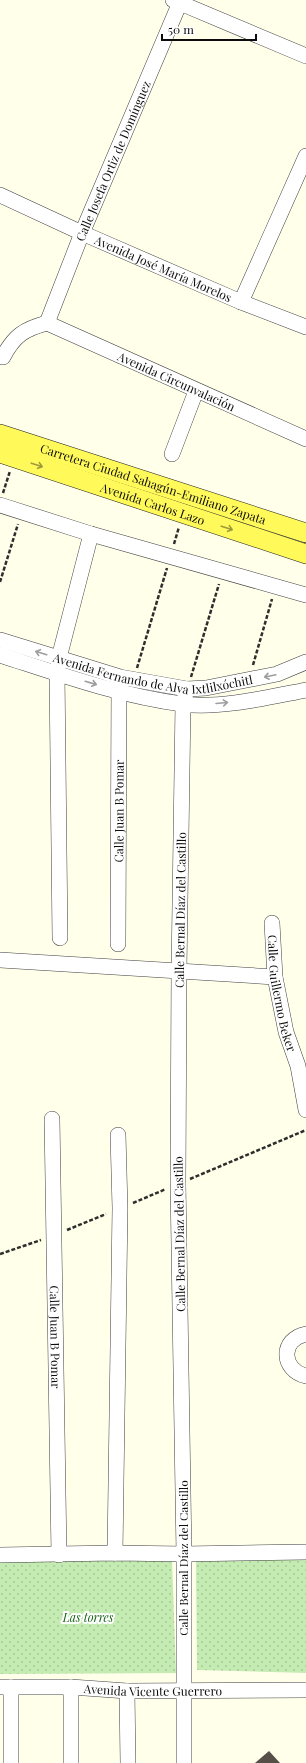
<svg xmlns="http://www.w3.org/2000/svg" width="306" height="1763" viewBox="0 0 306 1763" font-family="'Playfair Display',serif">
	<defs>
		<pattern id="grass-dots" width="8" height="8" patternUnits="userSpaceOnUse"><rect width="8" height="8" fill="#c4ebb2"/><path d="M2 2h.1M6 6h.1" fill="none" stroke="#a7c898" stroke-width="1.8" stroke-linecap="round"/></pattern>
	</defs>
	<rect width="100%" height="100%" fill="#ffffea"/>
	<g fill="url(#grass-dots)">
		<path d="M 196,1558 L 306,1560 L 306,1673 L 197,1670 Z"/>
		<path d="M 0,1560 L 172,1560 L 176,1673 L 0,1674 Z"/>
	</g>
	<path fill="#554f48" d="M 269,1751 L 280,1763 L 255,1763 Z"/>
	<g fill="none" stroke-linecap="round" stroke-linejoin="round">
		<defs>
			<g id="minor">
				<path d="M 173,0 L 306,56"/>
				<path id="s1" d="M 0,195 L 82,233 L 241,302 L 306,327"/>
				<path d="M 241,302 L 306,156"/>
				<path id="s2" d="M 47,323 L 82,233 L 181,0"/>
				<path id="s3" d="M 47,323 L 306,439"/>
				<path d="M 3,357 C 14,336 24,329 47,323"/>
				<path d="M 172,454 L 196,391"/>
				<path d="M 0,505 L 91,534 L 306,595"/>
				<path id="s4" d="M 0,640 L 120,677 L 187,689 L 206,688 L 277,674 L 306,662"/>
				<path d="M 0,655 C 59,674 120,696 182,704 C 220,709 269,697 306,690"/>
				<path id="s5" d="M 272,923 L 275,977 L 286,1032 L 298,1066 L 306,1110"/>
				<path d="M 60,938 L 57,673 L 61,650 L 91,534"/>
				<path id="s6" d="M 118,944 L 119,682"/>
				<path d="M 0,960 L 275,977"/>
				<path id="s7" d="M 52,1119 L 59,1555"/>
				<path d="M 306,1334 C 280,1339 281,1370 306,1376"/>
				<path d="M 115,1553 L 120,1208 L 118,1135"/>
				<path d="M 0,1555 L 115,1553 L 184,1554 L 306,1552"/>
				<path id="s8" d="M 0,1687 L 71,1687 L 127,1691 L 306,1690"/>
				<path d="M 127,1691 L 128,1763"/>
				<path d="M 11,1763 L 11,1687"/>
				<path d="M 71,1763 L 71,1687"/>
				<path id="s9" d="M 184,1763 L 184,1554 L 178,1184 L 179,970 L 183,704 L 187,689"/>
			</g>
			<g id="major">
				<path id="s10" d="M 0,434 L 306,533"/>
				<path id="s11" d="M 0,453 L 306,554"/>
			</g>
		</defs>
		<use href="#minor" stroke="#3f3f3f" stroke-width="16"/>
		<use href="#major" stroke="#1d1d1d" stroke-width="20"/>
		<g stroke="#2e2e2e" stroke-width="2.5" stroke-dasharray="4 2" stroke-linecap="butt">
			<path d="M 3,493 L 10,471"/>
			<path d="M 174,544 L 179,527"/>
			<path d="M 0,582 L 18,524"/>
			<path d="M 253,665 L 272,599"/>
			<path d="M 137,668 L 167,568"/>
			<path d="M 191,677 L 219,584"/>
			<path d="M 190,1179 L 306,1130"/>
			<path d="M 133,1203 L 166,1189"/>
			<path d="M 67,1230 L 106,1214"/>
			<path d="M 0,1254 L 41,1240"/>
		</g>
		<use href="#minor" stroke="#fff" stroke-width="15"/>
		<use href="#major" stroke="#fff95a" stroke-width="19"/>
	</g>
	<defs><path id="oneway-shaft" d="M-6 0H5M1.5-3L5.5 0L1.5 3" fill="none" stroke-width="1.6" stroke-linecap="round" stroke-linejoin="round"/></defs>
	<g stroke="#9e9a3b">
		<use href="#oneway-shaft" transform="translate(37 465) rotate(18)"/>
		<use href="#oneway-shaft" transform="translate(227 528) rotate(18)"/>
	</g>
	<g stroke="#9e9e9e">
		<use href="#oneway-shaft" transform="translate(41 653) rotate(-163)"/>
		<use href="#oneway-shaft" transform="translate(270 676) rotate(168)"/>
		<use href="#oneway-shaft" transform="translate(91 683) rotate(16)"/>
		<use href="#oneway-shaft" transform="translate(222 703) rotate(-5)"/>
	</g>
	<g text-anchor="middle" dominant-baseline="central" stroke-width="4" stroke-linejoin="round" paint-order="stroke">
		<g font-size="12" fill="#0c0c0c" stroke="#fff">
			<text stroke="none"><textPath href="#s2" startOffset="175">Calle Josefa Ortiz de Domínguez</textPath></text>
			<text stroke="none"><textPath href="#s1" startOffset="179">Avenida José María Morelos</textPath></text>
			<text stroke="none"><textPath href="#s3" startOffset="142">Avenida Circunvalación</textPath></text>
			<text stroke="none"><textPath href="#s10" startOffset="161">Carretera Ciudad Sahagún-Emiliano Zapata</textPath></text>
			<text stroke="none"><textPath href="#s11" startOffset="161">Avenida Carlos Lazo</textPath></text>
			<text stroke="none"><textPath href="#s4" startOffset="158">Avenida Fernando de Alva Ixtlilxóchitl</textPath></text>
			<text stroke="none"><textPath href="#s6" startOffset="133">Calle Juan B Pomar</textPath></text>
			<text stroke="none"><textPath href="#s9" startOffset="853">Calle Bernal Díaz del Castillo</textPath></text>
			<text stroke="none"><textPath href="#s5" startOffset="71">Calle Guillermo Beker</textPath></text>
			<text transform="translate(179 1234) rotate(-91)">Calle Bernal Díaz del Castillo</text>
			<text stroke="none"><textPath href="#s7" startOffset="218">Calle Juan B Pomar</textPath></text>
			<text transform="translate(183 1558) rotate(-90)">Calle Bernal Díaz del Castillo</text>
			<text stroke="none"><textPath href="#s8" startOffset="153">Avenida Vicente Guerrero</textPath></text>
		</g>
		<g font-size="12" font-style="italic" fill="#196619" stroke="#fff">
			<text x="88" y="1617">Las torres</text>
		</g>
	</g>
	<path d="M162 34v6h94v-6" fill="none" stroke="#0c0c0c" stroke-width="2"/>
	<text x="168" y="34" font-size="12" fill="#0c0c0c" stroke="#ffffff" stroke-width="3" paint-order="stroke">50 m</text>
</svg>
